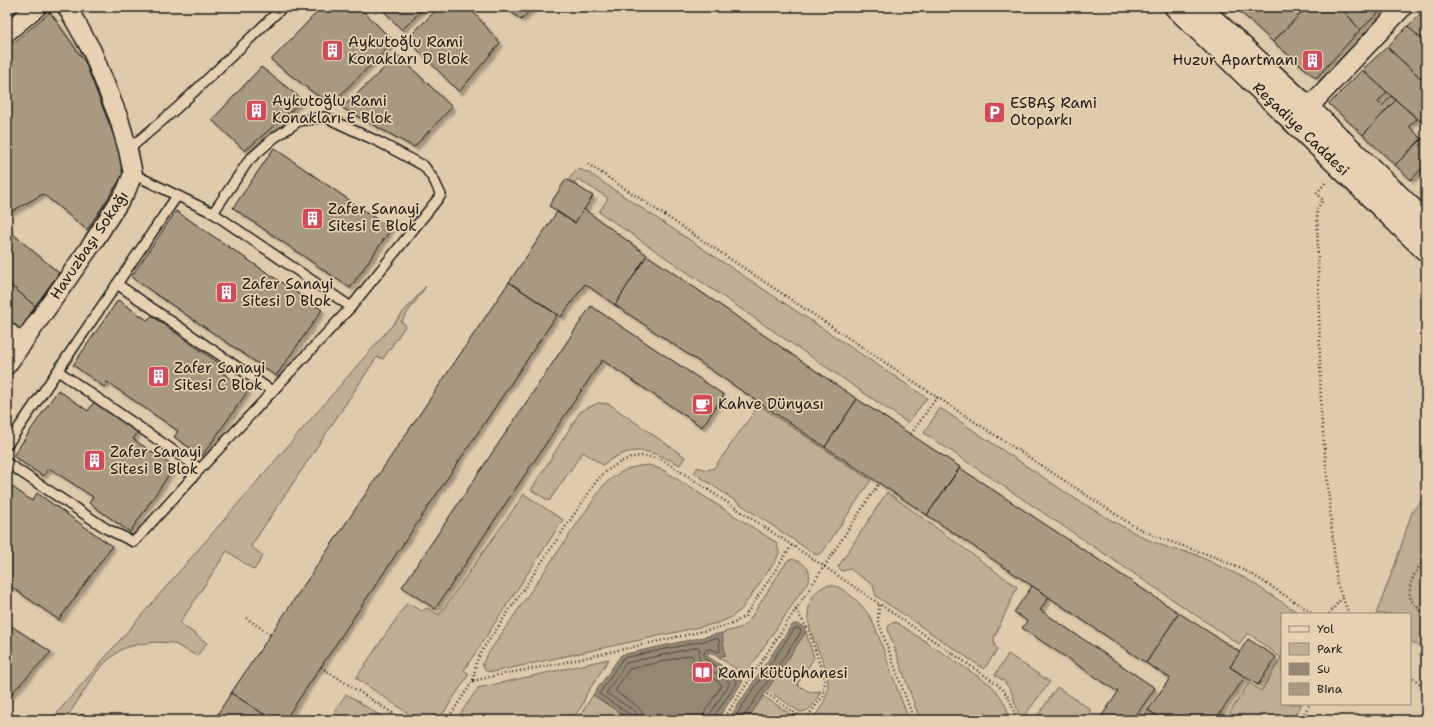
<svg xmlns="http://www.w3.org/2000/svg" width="1433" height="727" viewBox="0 0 1433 727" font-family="'Shantell Sans',sans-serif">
	<defs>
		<filter id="shadow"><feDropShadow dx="3.5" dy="3.5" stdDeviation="1" flood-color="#0004"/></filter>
	</defs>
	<rect width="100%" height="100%" fill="#decbaa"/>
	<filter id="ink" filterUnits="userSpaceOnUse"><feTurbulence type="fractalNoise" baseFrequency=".025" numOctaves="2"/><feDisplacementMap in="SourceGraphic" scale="8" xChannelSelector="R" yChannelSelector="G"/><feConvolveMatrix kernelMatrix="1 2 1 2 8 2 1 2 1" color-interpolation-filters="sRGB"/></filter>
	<g filter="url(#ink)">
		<g fill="#beae93" stroke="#6d6558">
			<path d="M 579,169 L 589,173 L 927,398 L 908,423 L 599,212 L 608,198 L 578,179 L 574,183 L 569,179 L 576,170 Z"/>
			<path d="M 426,286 L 401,322 L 406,325 L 383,359 L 377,357 L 251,546 L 263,556 L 254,570 L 227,551 L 180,623 L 207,643 L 197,656 L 173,643 L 156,642 L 135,645 L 122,649 L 109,659 L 98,670 L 65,720 L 51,720 Z"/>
			<path d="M 599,403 L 609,404 L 616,409 L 685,457 L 680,465 C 651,450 632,443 603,465 L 583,452 L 549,501 L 531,490 L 580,412 L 589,407 Z"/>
			<path d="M 759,405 L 871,480 L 822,553 L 816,555 L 694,473 L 698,467 L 707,470 L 714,468 Z"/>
			<path d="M 940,408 L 1071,496 L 1109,519 L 1146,539 L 1172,549 L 1192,553 L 1245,578 L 1300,614 L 1282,614 L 1282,704 L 1302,704 L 1291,720 L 1225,720 L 1249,683 L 1261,691 L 1281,658 L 1248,633 L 1239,644 L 924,433 Z"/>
			<path d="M 649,465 L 663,470 L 777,543 L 779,553 L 776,560 L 741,610 L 730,618 L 718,623 L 493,672 L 486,671 L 482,664 L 489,652 L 603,486 C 618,472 629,466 649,465 Z"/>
			<path d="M 887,492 L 1017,587 L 994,638 L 995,646 L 998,649 L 984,669 L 876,596 L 873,585 L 850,569 L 842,571 L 838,567 Z"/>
			<path d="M 524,494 L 563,520 L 464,670 L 469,674 L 439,720 L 418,720 L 356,678 L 407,603 L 422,611 L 427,608 L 439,615 Z"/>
			<path d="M 1426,495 L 1426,651 L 1410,641 L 1410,614 L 1376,614 L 1396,562 L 1412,512 Z"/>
			<path d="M 792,559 C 802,562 812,568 809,580 L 745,675 L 720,658 L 722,655 L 725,656 L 722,633 L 742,627 L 750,619 L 787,561 Z"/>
			<path d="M 828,585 C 842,584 863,605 870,617 C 877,629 881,643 886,657 C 893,678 901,699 909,720 L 812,720 C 819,710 827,700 828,687 C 830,658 797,628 812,598 C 815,592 821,587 828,585 Z"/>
			<path d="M 896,622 L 991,685 C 1001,696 1008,705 1009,720 L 920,720 L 889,633 L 888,628 L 890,624 Z"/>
			<path d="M 806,632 L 814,658 L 797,685 L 810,692 L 821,691 C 815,701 812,712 800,712 L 766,689 Z"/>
			<path d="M 1008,654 L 1050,682 L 1021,720 L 1011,691 L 1004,681 L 995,675 Z"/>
			<path d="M 609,659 L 586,695 L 583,704 L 572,720 L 566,720 L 557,714 L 553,720 L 456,720 L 478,688 Z"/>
			<path d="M 1057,687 L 1090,709 L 1091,712 L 1086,720 L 1035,720 Z"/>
			<path d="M 346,694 L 387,720 L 329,720 Z"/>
			<path d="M 593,695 L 631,720 L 577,720 Z"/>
			<path d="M 763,696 L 795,717 L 796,720 L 747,720 Z"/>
		</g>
		<g fill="#948874" stroke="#645d51">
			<path d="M 794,624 L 797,624 L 804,627 L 806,632 L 747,720 L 728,720 L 791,626 Z"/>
			<path d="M 722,633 L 725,656 L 722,655 L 720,658 L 709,652 L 707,656 L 740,678 L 739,679 L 743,681 L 717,720 L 631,720 L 593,695 L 621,655 Z"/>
		</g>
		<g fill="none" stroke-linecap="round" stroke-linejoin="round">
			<g stroke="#4c473f" stroke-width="1">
				<path d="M 633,720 L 631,715 L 599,694 L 623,658 L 717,638 L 719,639 L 720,651 L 718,652 L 711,649 L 708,649 L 704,653 L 704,658 L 735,679 L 737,683 L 714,716 L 714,720"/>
				<path d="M 638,720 L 637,716 L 635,711 L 606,693 L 626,663 L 698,647 L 700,649 C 693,668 720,672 730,683 L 710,714 L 709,720"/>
				<path d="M 644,720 C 643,704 625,700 615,691 L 629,669 L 690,655 L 692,656 C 695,672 712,675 722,685 L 705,711 L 703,720"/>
				<path d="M 733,720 L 794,629 L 797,628 L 800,629 L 801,632 L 744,716 L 744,720"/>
			</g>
		</g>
		<g fill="#a89a82" stroke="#1c1c1c" filter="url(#shadow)">
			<path d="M 322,7 L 359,7 L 394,42 L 332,103 L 315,94 L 271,60 Z"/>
			<path d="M 380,7 L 425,7 L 402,30 Z"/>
			<path d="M 439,7 L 469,7 L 500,43 L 459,92 L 407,39 Z"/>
			<path d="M 505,7 L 533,7 L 521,20 Z"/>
			<path d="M 1235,7 L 1307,7 L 1273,42 Z"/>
			<path d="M 1307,7 L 1341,7 L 1360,30 L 1316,78 L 1273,42 Z"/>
			<path d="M 1341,7 L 1385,7 L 1360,30 Z"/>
			<path d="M 1426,8 L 1426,44 L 1408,26 Z"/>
			<path d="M 50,12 L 85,62 L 127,169 L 87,230 L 43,194 L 7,214 L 7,48 Z"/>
			<path d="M 1408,26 L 1426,44 L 1426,83 L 1387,47 Z"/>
			<path d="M 1387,47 L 1426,83 L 1426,115 L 1420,121 L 1362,70 Z"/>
			<path d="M 398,55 L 452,107 L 414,147 L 342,108 Z"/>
			<path d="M 261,67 L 303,100 L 245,151 L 212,120 Z"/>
			<path d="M 1362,70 L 1387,92 L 1378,102 L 1382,106 L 1391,96 L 1396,100 L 1363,135 L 1329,104 Z"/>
			<path d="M 1396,100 L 1417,119 L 1409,126 L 1421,139 L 1395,165 L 1363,135 Z"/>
			<path d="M 1424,137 L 1426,140 L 1426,164 L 1411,180 L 1395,165 Z"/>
			<path d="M 274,148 L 391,229 L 350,288 L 233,208 Z"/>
			<path d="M 566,179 L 593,196 L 575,223 L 549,206 Z"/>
			<path d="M 584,209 L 647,255 L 615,305 L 585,284 L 561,317 L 509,282 L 557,212 L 575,223 Z"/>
			<path d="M 176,211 L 322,310 L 276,376 L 131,277 Z"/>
			<path d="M 7,229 L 59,273 L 35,306 L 7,282 Z"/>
			<path d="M 647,255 L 857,399 L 825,447 L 615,305 Z"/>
			<path d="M 7,282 L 35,306 L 18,334 L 7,324 Z"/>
			<path d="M 509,282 L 557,315 L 285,720 L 273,720 L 231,693 Z"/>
			<path d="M 118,300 L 147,320 L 152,316 L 224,367 L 221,372 L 248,391 L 202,456 L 174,437 L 178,431 L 107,382 L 104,387 L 73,365 Z"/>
			<path d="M 591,306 L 724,395 L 702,427 L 602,360 L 435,609 L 402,587 Z"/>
			<path d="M 58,390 L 88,411 L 94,402 L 138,432 L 133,439 L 174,467 L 130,532 L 89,503 L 93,497 L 49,468 L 43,476 L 13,456 Z"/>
			<path d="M 857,399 L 960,467 L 927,515 L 825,447 Z"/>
			<path d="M 960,468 L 1179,613 L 1146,663 L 927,515 Z"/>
			<path d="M 7,483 L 32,501 L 37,493 L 112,546 L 59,620 L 7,584 Z"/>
			<path d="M 1032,586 L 1049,597 L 1040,610 L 1155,688 L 1133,720 L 1099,720 L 1118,692 L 1022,628 L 1027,621 L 1014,612 Z"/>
			<path d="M 1179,613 L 1240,652 L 1230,667 L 1245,677 L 1215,720 L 1163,720 L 1148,710 L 1170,678 L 1146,663 Z"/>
			<path d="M 7,623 L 51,652 L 7,698 Z"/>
			<path d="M 1248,639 L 1276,657 L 1258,685 L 1230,667 Z"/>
			<path d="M 231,693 L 273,720 L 214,720 Z"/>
			<path d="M 1148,710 L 1163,720 L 1141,720 Z"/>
			<path d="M 82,714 L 91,720 L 79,720 Z"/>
		</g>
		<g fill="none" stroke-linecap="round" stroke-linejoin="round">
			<defs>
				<g id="lane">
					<path d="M 128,150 L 177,108 L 283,7"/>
					<path d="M 133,174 L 213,213 L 351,307"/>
					<path d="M 117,284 L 272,391"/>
					<path d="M 58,371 L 200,469"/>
					<path d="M 7,445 L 177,196"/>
					<path d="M 7,463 L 107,529 L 134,542 L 200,469 L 351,307 L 441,195 L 434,180 L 424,166 L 381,143 L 325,117 L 299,121 L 274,138 L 249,160 L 213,213"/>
				</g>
				<g id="street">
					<path d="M 7,32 L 37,7"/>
					<path d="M 1308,108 L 1403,7"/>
					<path d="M 7,331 L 22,344"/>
					<path d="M 7,365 L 92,244 L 126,191 L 133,174 L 128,150 L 119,119 L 92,51 L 67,7"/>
				</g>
				<g id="secondary">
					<path d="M 1176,7 L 1426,250"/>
					<path d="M 1199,7 L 1308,108 L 1426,223"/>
				</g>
			</defs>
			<use href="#lane" stroke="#1c1c1c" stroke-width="12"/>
			<use href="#street" stroke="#1c1c1c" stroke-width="21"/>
			<use href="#secondary" stroke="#1c1c1c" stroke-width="25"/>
			<g stroke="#1c1c1c" stroke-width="2.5" stroke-dasharray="1 3" stroke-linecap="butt">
				<path d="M 588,164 L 937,397 L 1132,525 L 1157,537 L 1215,557 L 1250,573 L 1314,614"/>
				<path d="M 1325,183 L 1317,193 L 1323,200 L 1317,209 L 1321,411 L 1337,584 L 1349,614"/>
				<path d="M 911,434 L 937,397"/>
				<path d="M 1426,558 C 1417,569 1402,589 1414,604 C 1418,608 1422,612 1426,615"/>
				<path d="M 879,605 L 878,621 L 914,720"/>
				<path d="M 796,610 L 809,631 L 825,681 L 823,696 L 805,720"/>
				<path d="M 1329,614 L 1342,598"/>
				<path d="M 246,618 L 271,635"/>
				<path d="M 321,667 L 403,720"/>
				<path d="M 1410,675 L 1426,689"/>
				<path d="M 473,681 L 498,675 L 557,664 L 721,627 L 734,623 L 745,616 L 792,545"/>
				<path d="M 767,694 L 805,720"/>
				<path d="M 447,720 L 473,681 L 476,663 L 481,652 L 598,479 C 609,468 627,455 645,456 C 651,457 657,459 663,460 L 825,567 L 993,681 C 1006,691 1014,703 1015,720"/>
				<path d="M 723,720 L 879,483"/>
				<path d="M 1300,720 L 1310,704"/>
			</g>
			<use href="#lane" stroke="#e6d2b0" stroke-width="9"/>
			<use href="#street" stroke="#e6d2b0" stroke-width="18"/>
			<use href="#secondary" stroke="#e6d2b0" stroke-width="22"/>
		</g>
	</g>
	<defs>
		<symbol id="building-square" viewBox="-11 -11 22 22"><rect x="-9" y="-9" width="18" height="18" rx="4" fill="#d1495b" stroke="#e6d2b0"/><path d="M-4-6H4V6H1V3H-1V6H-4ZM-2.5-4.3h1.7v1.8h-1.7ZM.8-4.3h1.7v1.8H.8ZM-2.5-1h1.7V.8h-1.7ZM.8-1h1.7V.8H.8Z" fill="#fff"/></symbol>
		<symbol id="parking-square" viewBox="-11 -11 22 22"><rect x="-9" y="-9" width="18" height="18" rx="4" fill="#d1495b" stroke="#e6d2b0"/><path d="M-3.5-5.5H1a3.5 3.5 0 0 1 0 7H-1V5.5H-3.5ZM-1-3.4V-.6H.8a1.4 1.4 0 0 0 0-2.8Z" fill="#fff"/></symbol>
		<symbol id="cafe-square" viewBox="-11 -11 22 22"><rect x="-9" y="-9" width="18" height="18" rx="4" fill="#d1495b" stroke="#e6d2b0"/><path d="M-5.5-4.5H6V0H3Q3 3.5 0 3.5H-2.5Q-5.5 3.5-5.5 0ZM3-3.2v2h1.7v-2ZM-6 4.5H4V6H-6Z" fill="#fff"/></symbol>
		<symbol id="library-square" viewBox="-11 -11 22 22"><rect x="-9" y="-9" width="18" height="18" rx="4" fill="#d1495b" stroke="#e6d2b0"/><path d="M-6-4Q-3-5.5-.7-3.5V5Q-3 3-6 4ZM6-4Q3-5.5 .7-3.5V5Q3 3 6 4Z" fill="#fff"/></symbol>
	</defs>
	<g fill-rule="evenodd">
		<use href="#building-square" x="320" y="38" width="25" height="25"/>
		<use href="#building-square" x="1300" y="48" width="25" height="25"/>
		<use href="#building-square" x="244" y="98" width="25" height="25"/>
		<use href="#parking-square" x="982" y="100" width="25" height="25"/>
		<use href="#building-square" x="300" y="206" width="25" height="25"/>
		<use href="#building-square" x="214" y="280" width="25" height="25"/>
		<use href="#building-square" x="146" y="364" width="25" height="25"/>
		<use href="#cafe-square" x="690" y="392" width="25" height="25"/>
		<use href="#building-square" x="82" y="448" width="25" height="25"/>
		<use href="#library-square" x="690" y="660" width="25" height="25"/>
	</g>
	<g text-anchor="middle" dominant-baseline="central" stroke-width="3.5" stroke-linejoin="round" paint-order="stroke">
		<g font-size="15" fill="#1c1c1c" stroke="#e6d2b0" text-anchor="start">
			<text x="348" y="42">Aykutoğlu Rami<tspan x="348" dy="17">Konakları D Blok</tspan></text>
			<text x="1298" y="60" text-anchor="end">Huzur Apartmanı</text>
			<text x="272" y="101">Aykutoğlu Rami<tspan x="272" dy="17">Konakları E Blok</tspan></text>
			<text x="1010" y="103">ESBAŞ Rami<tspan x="1010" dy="17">Otoparkı</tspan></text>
			<text x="328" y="209">Zafer Sanayi<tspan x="328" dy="17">Sitesi E Blok</tspan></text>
			<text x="242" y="284">Zafer Sanayi<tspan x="242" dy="17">Sitesi D Blok</tspan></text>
			<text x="174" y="368">Zafer Sanayi<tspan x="174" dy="17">Sitesi C Blok</tspan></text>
			<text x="718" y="404">Kahve Dünyası</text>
			<text x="110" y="452">Zafer Sanayi<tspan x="110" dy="17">Sitesi B Blok</tspan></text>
			<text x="718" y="673">Rami Kütüphanesi</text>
		</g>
		<g font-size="15" fill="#1c1c1c" stroke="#e6d2b0">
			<text transform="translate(1301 129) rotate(44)">Reşadiye Caddesi</text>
			<text transform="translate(89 245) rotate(-56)">Havuzbaşı Sokağı</text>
		</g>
	</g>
	<rect width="1433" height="727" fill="none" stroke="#e6d2b0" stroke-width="24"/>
	<rect x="12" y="12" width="1409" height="703" fill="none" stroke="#1c1c1c" stroke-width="1.5" filter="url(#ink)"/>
	<rect x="1281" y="613" width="130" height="92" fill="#e6d2b0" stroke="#958975"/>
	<rect x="1289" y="626" width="20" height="6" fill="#e6d2b0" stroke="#958975"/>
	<text x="1317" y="633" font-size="12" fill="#1c1c1c">Yol</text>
	<rect x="1289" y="643" width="20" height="12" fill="#beae93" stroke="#958975"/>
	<text x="1317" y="653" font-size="12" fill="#1c1c1c">Park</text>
	<rect x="1289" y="663" width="20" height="12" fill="#948874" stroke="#958975"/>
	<text x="1317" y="673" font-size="12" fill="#1c1c1c">Su</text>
	<rect x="1289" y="683" width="20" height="12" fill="#a89a82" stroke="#958975"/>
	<text x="1317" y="693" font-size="12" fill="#1c1c1c">Bina</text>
</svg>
